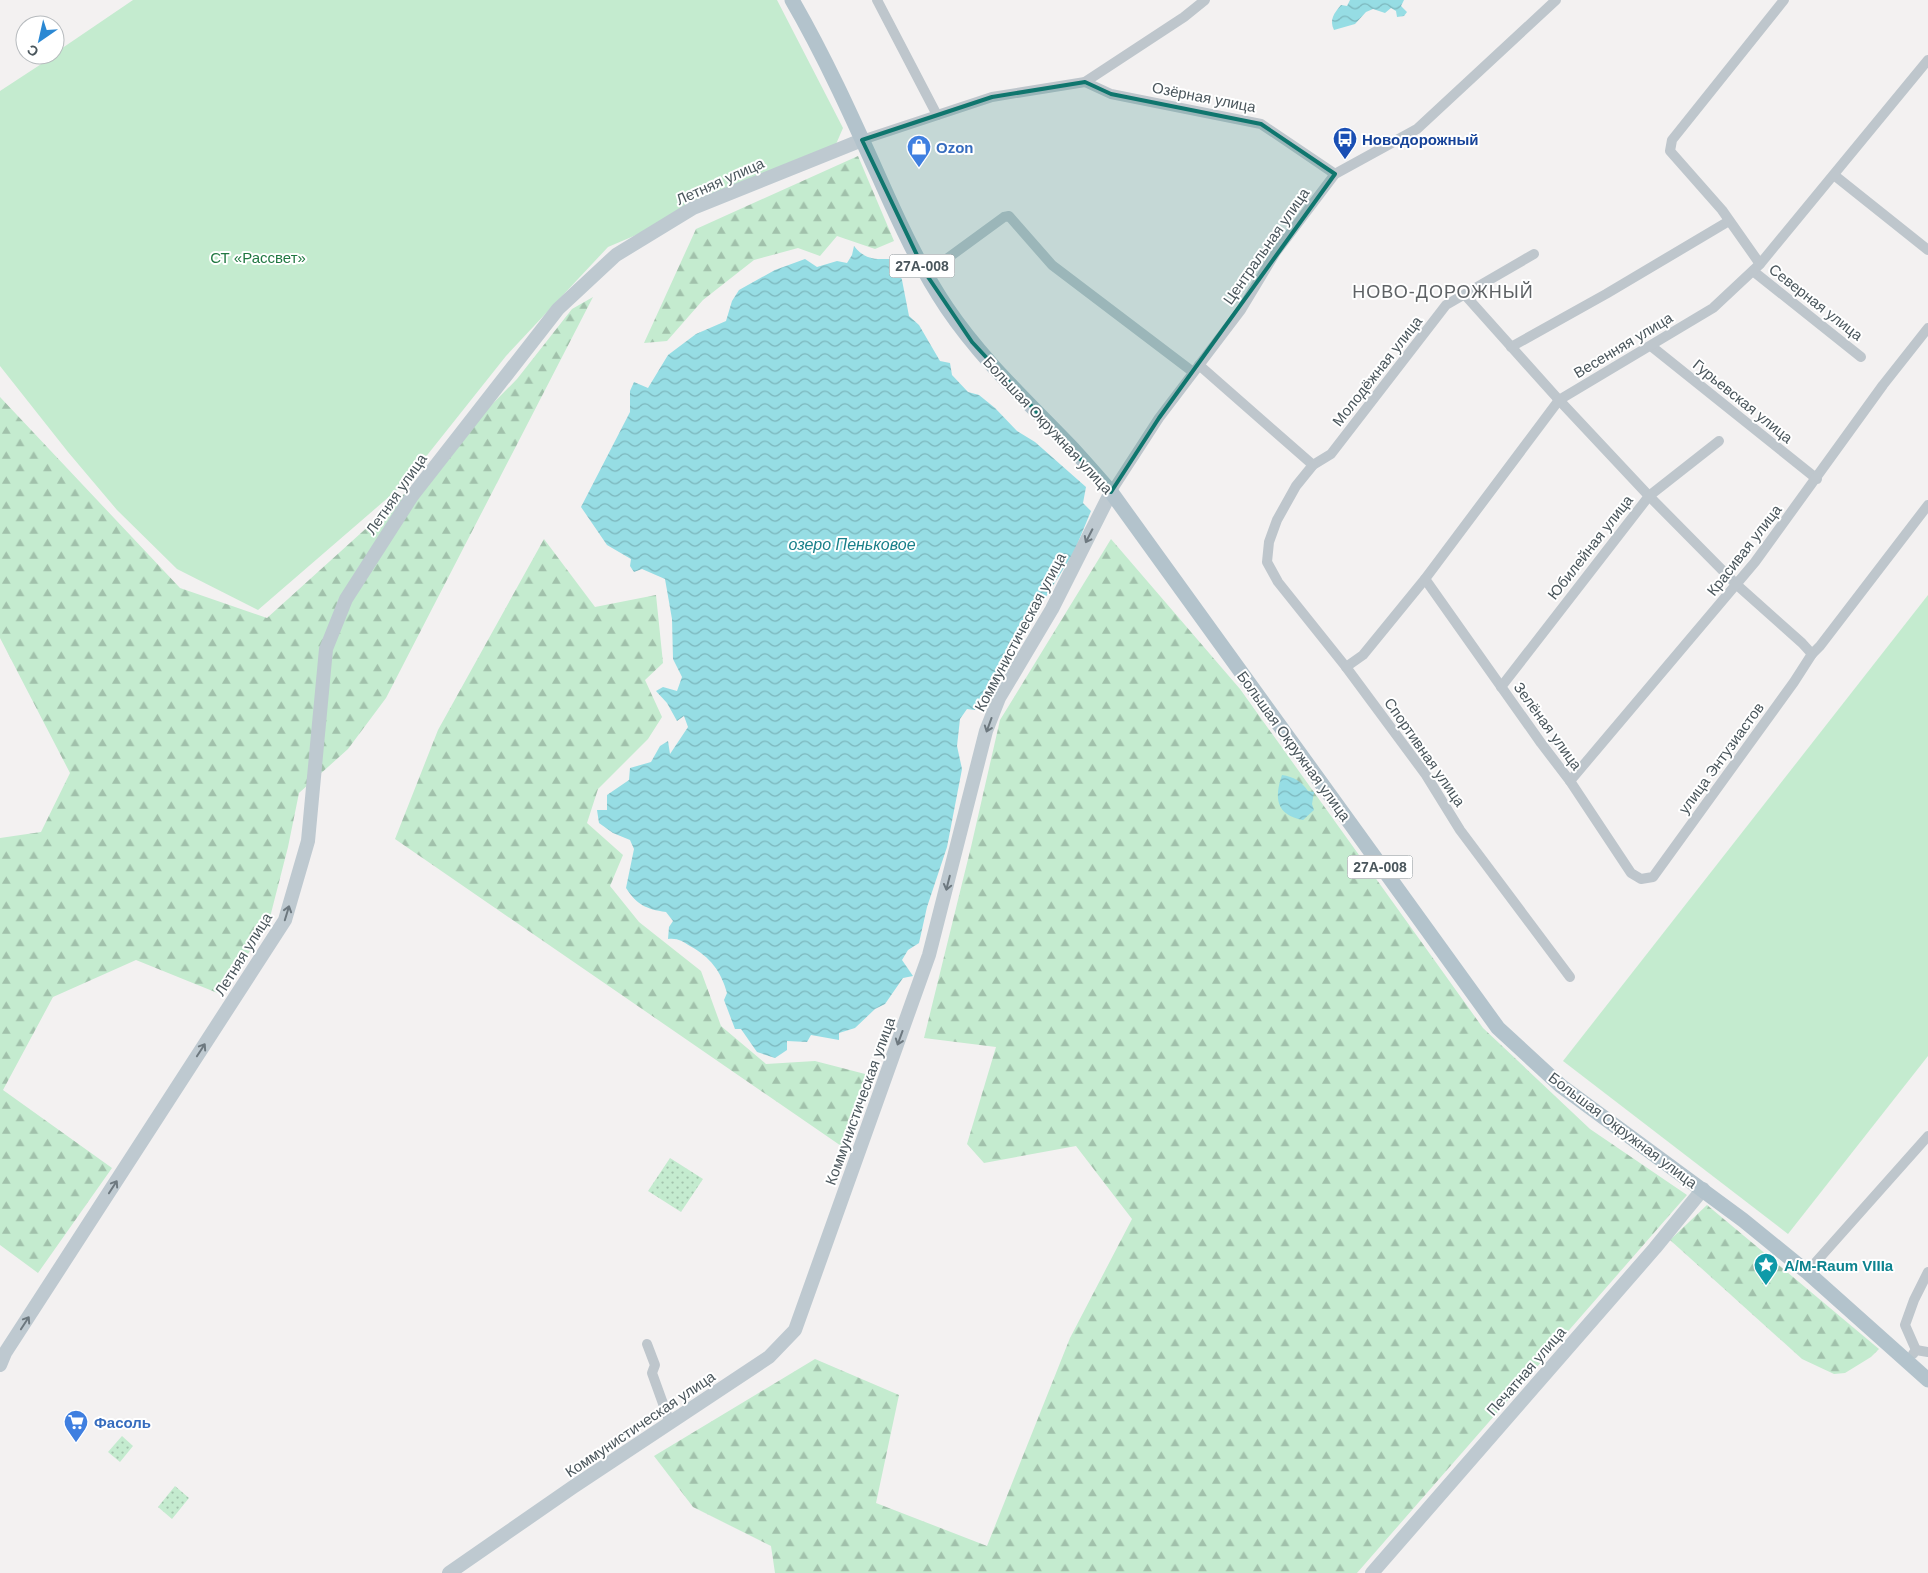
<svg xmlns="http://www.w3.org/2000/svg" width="1928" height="1573" viewBox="0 0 1928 1573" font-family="Arial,sans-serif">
	<defs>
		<pattern id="forest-firs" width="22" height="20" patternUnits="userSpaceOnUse" patternTransform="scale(1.25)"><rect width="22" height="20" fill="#c4ebcf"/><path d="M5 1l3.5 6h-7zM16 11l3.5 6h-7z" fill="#a1c1ab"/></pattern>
		<pattern id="park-dots" width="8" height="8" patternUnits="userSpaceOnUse" patternTransform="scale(1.25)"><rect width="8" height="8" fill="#c4ebcf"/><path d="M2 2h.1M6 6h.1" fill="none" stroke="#a1c1ab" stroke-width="1.8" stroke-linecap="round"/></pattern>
		<pattern id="water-waves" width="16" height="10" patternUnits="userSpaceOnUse" patternTransform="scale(1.25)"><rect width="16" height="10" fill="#96dde4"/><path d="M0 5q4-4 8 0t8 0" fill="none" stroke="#7cb6bc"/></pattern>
	</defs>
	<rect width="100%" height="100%" fill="#f3f1f1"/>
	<g fill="#c4ebcf">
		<path d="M 133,0 L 777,0 L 843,128 L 833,151 L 608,247 L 506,356 L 405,483 L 258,610 L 177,569 L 117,510 L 68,452 L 0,366 L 0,91 L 55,55 L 55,53 Z"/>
		<path d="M 1928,595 L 1928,1056 L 1788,1234 L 1563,1061 Z"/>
	</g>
	<g fill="url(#forest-firs)">
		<path d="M 858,156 L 894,241 L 875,249 L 837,236 L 820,256 L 798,248 L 754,260 L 703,300 L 667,341 L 644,343 L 696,229 Z"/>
		<path d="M 593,297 L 386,698 L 348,749 L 299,793 L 288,847 L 268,925 L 220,994 L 136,960 L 53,997 L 3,1090 L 112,1168 L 38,1273 L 0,1245 L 0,838 L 41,832 L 70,773 L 0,638 L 0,397 L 180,588 L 267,618 L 403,495 L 517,379 L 572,309 Z"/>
		<path d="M 544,539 L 595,607 L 656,595 L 663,663 L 645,680 L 662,717 L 648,739 L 598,789 L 587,823 L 623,855 L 610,886 L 639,922 L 701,971 L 721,1026 L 766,1064 L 815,1061 L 869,1075 L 847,1150 L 395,839 L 438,730 Z"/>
		<path d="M 1111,539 L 1240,689 L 1483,1028 L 1590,1129 L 1687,1195 L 1357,1573 L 775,1573 L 771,1546 L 693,1507 L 654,1456 L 815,1359 L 899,1395 L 876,1503 L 987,1546 L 1070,1338 L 1132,1219 L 1076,1146 L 984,1163 L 967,1144 L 996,1047 L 924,1038 L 971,847 L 1000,720 Z"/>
		<path d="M 1707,1205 L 1879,1349 L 1871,1357 L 1845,1373 L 1834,1374 L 1802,1359 L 1670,1240 Z"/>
	</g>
	<g fill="url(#park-dots)">
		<path d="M 670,1158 L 703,1179 L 681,1212 L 648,1191 Z"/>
		<path d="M 122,1436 L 133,1446 L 120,1462 L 108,1452 Z"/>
		<path d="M 175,1486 L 189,1498 L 172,1519 L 158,1507 Z"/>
	</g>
	<g fill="url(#water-waves)">
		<path d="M 1350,0 L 1404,0 L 1401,6 L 1407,12 L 1404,16 L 1397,17 L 1396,11 L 1391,8 L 1385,13 L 1373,9 L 1366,12 L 1355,24 L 1334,30 C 1329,20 1334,13 1341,5 L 1347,6 Z"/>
		<path d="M 854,246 C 866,261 876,259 894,259 L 902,280 L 909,316 L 919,325 L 940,361 L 950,363 L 952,375 L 968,392 L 979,395 L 995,408 L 1017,431 L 1035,442 L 1086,487 L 1083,503 L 1091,511 L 1074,552 L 975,710 L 967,709 L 960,719 L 957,746 L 962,769 L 947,847 L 927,907 L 919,943 L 908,950 L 902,960 L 913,976 L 903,978 L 885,1004 L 875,1009 L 855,1028 L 839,1033 L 839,1040 L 811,1035 L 807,1042 L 787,1041 L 787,1050 L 775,1058 L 757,1052 L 741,1029 L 735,1029 L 724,1000 L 727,993 C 721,971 710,957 690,946 C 682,941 678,938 668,939 L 669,927 L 673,921 L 666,912 C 646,909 637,905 626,888 L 634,849 L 630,840 L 613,833 L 599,823 L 597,810 L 607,810 L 607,795 L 629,780 L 630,768 L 651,762 L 660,746 L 668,741 L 670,754 L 688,727 L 684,716 L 677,721 L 667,703 L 656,691 L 663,687 L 677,691 L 682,677 L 673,659 L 672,619 L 665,579 L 642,569 L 634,572 L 630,566 L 631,559 L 607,545 L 581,507 L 630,412 L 630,391 L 634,382 L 648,388 L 668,355 L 696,334 L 726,321 L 732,301 L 739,290 L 775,270 L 805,259 L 817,267 L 837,261 L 847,263 L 852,255 Z"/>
		<path d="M 1282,775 C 1294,777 1301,781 1308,791 L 1314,792 L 1312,804 L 1314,810 L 1303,820 C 1276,815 1274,798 1282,775 Z"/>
	</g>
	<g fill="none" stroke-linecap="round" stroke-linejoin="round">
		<g stroke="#bec6cc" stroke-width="10">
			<path d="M 877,0 L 937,115"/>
			<path d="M 1085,82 L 1111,94 L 1261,124 L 1335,174"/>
			<path d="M 862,140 L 992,97 L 1085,82 L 1184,17 L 1205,0"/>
			<path d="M 1834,175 L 1928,250"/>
			<path d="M 1534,254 L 1446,305 L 1331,454 L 1313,465 L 1296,486 L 1277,520 L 1269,542 L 1267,562 L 1278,582 L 1346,667 L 1426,775 L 1460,830 L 1570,977"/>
			<path d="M 1760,264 L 1722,210 L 1670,151 L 1672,140 L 1784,0"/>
			<path d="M 1753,271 L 1861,357"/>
			<path d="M 926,274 L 1004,217 L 1009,216 L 1052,265 L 1193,372"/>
			<path d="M 1465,295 L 1559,400 L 1649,496 L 1737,585 L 1802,643 L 1812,654 L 1820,646 L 1928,505"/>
			<path d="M 1651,346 L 1817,479"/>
			<path d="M 1511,347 L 1606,294 L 1729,221"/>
			<path d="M 1199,365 L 1313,465"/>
			<path d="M 1111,492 L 1159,418 L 1241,310 L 1276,252 L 1335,174 L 1417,129 L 1556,0"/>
			<path d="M 1425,579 L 1541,743 L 1570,781 L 1631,873 L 1641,879 L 1653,877 L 1794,682 L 1812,654"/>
			<path d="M 1346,667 L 1363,655 L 1425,579 L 1559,400 L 1713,308 L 1760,264 L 1928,60"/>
			<path d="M 1501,687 L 1649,496 L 1719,441"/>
			<path d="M 1570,781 L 1755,562 L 1883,385 L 1928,328"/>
			<path d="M 1807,1272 L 1928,1136"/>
			<path d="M 647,1344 L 655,1365 L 652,1373 L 670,1423"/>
			<path d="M 1916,1350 L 1905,1325 L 1914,1300 L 1928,1272"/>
			<path d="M 1913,1354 L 1916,1350 L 1928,1352"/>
		</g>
		<g stroke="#bec9d0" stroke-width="14">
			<path d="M 0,1365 L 5,1353 L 285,920 L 308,841 L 326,649 L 346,599 L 412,496 L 558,309 L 616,255 L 693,208 L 862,140"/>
			<path d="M 449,1573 L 573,1487 L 769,1357 L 795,1330 L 929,955 L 986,731 L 999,698 L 1052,609 L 1111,492"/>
			<path d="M 1372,1573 L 1655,1248 L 1703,1189"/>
		</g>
		<path stroke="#b3c3cc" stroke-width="15" d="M 792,0 C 825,57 852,117 879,177 C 899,222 920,268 947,308 C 982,360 1028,402 1071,447 C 1085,462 1098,477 1111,492 L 1498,1028 L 1561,1086 L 1743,1220 L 1807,1272 L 1928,1380"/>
	</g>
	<defs><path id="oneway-shaft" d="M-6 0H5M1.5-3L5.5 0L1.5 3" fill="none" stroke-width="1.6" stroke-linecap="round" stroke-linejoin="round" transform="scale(1.25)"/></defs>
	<g stroke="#6d787f">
		<use href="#oneway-shaft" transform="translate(1089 536) rotate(117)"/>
		<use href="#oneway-shaft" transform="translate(989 725) rotate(110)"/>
		<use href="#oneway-shaft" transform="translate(948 883) rotate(104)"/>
		<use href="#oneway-shaft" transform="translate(287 913) rotate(-73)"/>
		<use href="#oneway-shaft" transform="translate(900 1038) rotate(110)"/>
		<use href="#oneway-shaft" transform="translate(201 1050) rotate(-57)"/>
		<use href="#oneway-shaft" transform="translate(113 1187) rotate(-57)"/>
		<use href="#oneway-shaft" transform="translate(25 1323) rotate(-57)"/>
	</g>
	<path fill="#0f766e" fill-opacity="0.2" stroke="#0f766e" stroke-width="4" stroke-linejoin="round" d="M 1085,82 L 1111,94 L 1261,124 L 1335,174 L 1159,418 L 1111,492 L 972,342 L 926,274 L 862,140 L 992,97 Z"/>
	<defs>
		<symbol id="bus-pin" viewBox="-11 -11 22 30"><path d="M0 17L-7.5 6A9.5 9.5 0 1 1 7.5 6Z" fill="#1a4fb4" stroke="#fff"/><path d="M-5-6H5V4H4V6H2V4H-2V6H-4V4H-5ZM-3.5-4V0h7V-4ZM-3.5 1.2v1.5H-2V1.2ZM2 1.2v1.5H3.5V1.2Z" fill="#fff"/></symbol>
		<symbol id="shop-pin" viewBox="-11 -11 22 30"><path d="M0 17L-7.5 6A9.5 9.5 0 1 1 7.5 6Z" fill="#3f7fe0" stroke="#fff"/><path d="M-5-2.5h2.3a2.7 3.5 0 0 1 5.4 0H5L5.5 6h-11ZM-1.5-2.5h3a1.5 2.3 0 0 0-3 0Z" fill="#fff"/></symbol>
		<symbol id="sight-pin" viewBox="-11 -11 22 30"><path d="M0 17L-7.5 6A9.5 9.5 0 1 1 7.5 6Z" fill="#0f9aa8" stroke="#fff"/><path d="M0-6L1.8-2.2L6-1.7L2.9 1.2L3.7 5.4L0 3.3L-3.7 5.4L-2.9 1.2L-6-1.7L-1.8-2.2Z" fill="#fff"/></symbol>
		<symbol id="supermarket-pin" viewBox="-11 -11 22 30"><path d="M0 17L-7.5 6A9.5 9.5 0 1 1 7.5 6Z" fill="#3f7fe0" stroke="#fff"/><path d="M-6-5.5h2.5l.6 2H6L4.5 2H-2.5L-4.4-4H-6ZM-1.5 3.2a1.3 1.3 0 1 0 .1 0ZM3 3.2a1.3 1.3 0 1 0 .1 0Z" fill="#fff"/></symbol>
	</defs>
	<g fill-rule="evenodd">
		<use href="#bus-pin" x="1331" y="125" width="28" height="38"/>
		<use href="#shop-pin" x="905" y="133" width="28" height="38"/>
		<use href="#sight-pin" x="1752" y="1251" width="28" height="38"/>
		<use href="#supermarket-pin" x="62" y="1408" width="28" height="38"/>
	</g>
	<g text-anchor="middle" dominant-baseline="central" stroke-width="4" stroke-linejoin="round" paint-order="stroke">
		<g fill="#fff" stroke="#80898d" stroke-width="1">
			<rect x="889.5" y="254.5" width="65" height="23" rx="4"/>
			<rect x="1347.5" y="855.5" width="65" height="23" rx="4"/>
		</g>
		<g font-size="14" font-weight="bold" fill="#4a565c">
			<text x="922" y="266">27А-008</text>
			<text x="1380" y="867">27А-008</text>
		</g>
		<g font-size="15" fill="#4a565c" stroke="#fff">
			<text transform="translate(1204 97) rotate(11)">Озёрная улица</text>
			<text transform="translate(720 181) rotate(-24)">Летняя улица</text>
			<text transform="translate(1266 246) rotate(-55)">Центральная улица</text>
			<text transform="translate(1816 302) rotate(38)">Северная улица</text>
			<text transform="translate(1623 345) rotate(-31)">Весенняя улица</text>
			<text transform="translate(1377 371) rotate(-52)">Молодёжная улица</text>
			<text transform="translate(1743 401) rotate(39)">Гурьевская улица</text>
			<text transform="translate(1048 425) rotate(47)">Большая Окружная улица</text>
			<text transform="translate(396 494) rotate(-55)">Летняя улица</text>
			<text transform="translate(1590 547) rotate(-52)">Юбилейная улица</text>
			<text transform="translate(1744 550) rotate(-52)">Красивая улица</text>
			<text transform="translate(1020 632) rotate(-62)">Коммунистическая улица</text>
			<text transform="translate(1548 726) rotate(54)">Зелёная улица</text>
			<text transform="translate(1294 746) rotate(54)">Большая Окружная улица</text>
			<text transform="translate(1425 752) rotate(55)">Спортивная улица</text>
			<text transform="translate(1721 758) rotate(-54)">улица Энтузиастов</text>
			<text transform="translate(243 954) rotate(-58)">Летняя улица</text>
			<text transform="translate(860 1101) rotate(-70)">Коммунистическая улица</text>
			<text transform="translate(1623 1130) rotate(37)">Большая Окружная улица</text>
			<text transform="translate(1526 1371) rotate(-49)">Печатная улица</text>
			<text transform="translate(640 1424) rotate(-34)">Коммунистическая улица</text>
		</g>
		<g font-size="15" font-weight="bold" fill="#164399" stroke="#fff" text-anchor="start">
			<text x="1362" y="139">Новодорожный</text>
		</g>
		<g font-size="15" font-weight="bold" fill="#366cbe" stroke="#fff" text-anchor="start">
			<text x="936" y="147">Ozon</text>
			<text x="94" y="1422">Фасоль</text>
		</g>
		<g font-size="15" fill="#217842" stroke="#fff">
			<text x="258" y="257">СТ «Рассвет»</text>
		</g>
		<g font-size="15" font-weight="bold" fill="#0d838f" stroke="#fff" text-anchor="start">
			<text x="1784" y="1265">A/M-Raum VIIIa</text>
		</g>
		<g font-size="16" font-style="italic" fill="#1a808a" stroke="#fff">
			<text x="852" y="544">озеро Пеньковое</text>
		</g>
		<g font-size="18" letter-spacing="1" fill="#5e6265" stroke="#fff">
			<text x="1443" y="292">НОВО-ДОРОЖНЫЙ</text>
		</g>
	</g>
	<g transform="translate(40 40) rotate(214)"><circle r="24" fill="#ffffff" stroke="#b7bbbe"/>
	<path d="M0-4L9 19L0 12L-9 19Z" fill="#2b88d3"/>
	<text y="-8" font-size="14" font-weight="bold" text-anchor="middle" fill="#4a565c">С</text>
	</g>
</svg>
